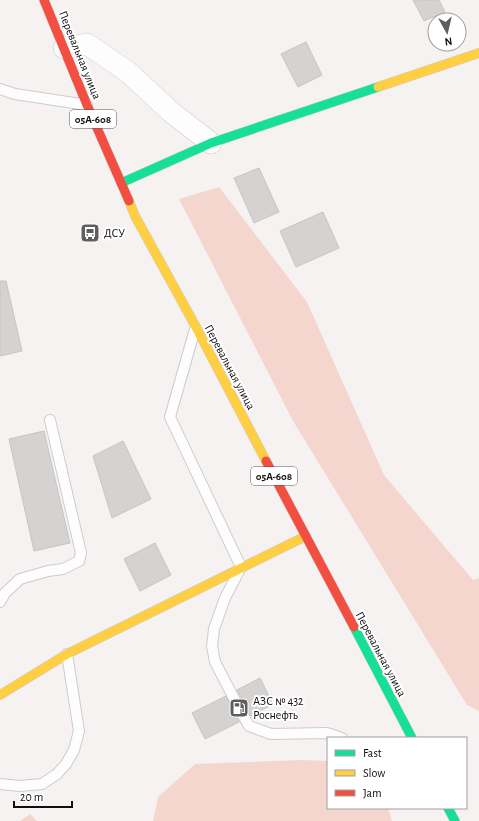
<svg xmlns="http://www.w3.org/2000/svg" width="479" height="821" viewBox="0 0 479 821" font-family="'Alegreya Sans',sans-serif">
	<rect width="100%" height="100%" fill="#f5f2f1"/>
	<g fill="#f5d6cf">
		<path d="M 219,187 L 307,302 L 384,475 L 473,580 L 479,578 L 479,711 L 467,705 L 293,421 L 179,199 Z"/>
		<path d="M 303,760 L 328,761 L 328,808 L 388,808 L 392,821 L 153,821 L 158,797 L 195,764 Z"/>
		<path d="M 30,814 L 37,821 L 20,821 Z"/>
	</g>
	<g fill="#d5d2d2" stroke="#c7c5c4">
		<path d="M 413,0 L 439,0 L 445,12 L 424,21 Z"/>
		<path d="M 306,42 L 322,75 L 298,87 L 281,54 Z"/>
		<path d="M 259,168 L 279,212 L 254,223 L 234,178 Z"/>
		<path d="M 323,212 L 339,248 L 296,267 L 280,231 Z"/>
		<path d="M 0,281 L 6,281 L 22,351 L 0,356 Z"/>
		<path d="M 44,431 L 70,543 L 34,551 L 9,439 Z"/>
		<path d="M 123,441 L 151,499 L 112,518 L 93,456 Z"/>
		<path d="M 155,543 L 171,575 L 140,591 L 124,559 Z"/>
		<path d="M 260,678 L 273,704 L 251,716 L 237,690 Z"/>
		<path d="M 226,696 L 239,722 L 205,739 L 192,713 Z"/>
	</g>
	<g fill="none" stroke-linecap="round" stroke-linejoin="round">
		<defs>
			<g id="lane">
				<path d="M 0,89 L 15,94 L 87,105"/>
				<path d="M 195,329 L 170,417 L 241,567 L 225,598 L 214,629 L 212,646 L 215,662 L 239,708 L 249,726 L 271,734 L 327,733 L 342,738"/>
				<path d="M 0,602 L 5,593 L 20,579 L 48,571 L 63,569 L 79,561 L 81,553 L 50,420"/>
				<path d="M 0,784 L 19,786 L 42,784 L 57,774 L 66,764 L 74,750 L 79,731 L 67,654"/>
			</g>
			<path id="street" d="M 64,48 L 87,44 L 128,72 L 171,112 L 211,143"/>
			<g id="fast">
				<path d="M 121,183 L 211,143 L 378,87"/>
				<path d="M 354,627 L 412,738"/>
				<path d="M 448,808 L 455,821"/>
			</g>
			<g id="slow">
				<path d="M 378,87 L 479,53"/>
				<path d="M 129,201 L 135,216 L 196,327 L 266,461"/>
				<path d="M 0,695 L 67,654 L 306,536"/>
			</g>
			<g id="jam">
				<path d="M 44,0 L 87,105 L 129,201"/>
				<path d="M 266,461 L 354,627"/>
			</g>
		</defs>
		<use href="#lane" stroke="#ceccca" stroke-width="12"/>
		<use href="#street" stroke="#ceccca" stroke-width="22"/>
		<use href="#fast" stroke="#ceccca" stroke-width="10"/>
		<use href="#slow" stroke="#ceccca" stroke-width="10"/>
		<use href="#jam" stroke="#ceccca" stroke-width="10"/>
		<use href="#lane" stroke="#fefdfd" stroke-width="10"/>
		<use href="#street" stroke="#fefdfd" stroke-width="21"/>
		<use href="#fast" stroke="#16e098" stroke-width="9"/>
		<use href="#slow" stroke="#ffcf43" stroke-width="9"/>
		<use href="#jam" stroke="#f24e42" stroke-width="9"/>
	</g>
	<defs>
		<symbol id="bus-square" viewBox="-11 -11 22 22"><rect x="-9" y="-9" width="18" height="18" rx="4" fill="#605e5d" stroke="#fff"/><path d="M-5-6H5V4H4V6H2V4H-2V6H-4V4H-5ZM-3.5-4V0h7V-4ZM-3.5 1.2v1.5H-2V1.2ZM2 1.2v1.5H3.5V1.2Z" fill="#fff"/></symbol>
		<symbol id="fuel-square" viewBox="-11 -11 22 22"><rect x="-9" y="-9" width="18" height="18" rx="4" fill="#605e5d" stroke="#fff"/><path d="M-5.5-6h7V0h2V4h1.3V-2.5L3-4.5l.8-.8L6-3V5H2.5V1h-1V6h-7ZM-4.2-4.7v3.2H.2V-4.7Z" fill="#fff"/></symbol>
	</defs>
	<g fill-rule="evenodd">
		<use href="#bus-square" x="79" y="222" width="22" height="22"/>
		<use href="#fuel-square" x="228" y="697" width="22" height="22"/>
	</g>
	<g text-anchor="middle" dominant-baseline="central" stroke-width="4" stroke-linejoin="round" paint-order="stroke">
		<g fill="#fff" stroke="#585656" stroke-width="1">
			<rect x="70" y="110" width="46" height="18" rx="3"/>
			<rect x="251" y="467" width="46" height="18" rx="3"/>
		</g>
		<g font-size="11" font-weight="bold" fill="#100e0e">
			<text x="93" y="119">05А-608</text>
			<text x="274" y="476">05А-608</text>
		</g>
		<g font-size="12" fill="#100e0e" stroke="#fff">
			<text transform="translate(80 55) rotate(68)">Перевальная улица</text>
			<text transform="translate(230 367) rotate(62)">Перевальная улица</text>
			<text transform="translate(381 654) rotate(62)">Перевальная улица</text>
		</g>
		<g font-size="12" fill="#100e0e" stroke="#fff" text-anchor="start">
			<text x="104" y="233">ДСУ</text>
			<text x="253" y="701">АЗС № 432<tspan x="253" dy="14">Роснефть</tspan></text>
		</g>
	</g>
	<rect x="327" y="737" width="140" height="72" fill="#ffffff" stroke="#9f9f9f"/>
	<rect x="335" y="750" width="20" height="6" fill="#16e098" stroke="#9f9f9f"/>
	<text x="363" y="757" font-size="12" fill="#100e0e">Fast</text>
	<rect x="335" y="770" width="20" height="6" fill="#ffcf43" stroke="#9f9f9f"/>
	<text x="363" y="777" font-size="12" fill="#100e0e">Slow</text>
	<rect x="335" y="790" width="20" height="6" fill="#f24e42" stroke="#9f9f9f"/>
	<text x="363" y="797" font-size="12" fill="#100e0e">Jam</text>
	<g transform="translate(447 32) rotate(172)"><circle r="19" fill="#ffffff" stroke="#9f9f9f"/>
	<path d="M0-3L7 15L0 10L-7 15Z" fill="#605e5d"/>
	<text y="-6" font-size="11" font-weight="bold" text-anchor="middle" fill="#100e0e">N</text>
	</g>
	<path d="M14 801v6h58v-6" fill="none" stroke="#100e0e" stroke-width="2"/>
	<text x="20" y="801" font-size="12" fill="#100e0e" stroke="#ffffff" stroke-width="3" paint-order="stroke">20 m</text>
</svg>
